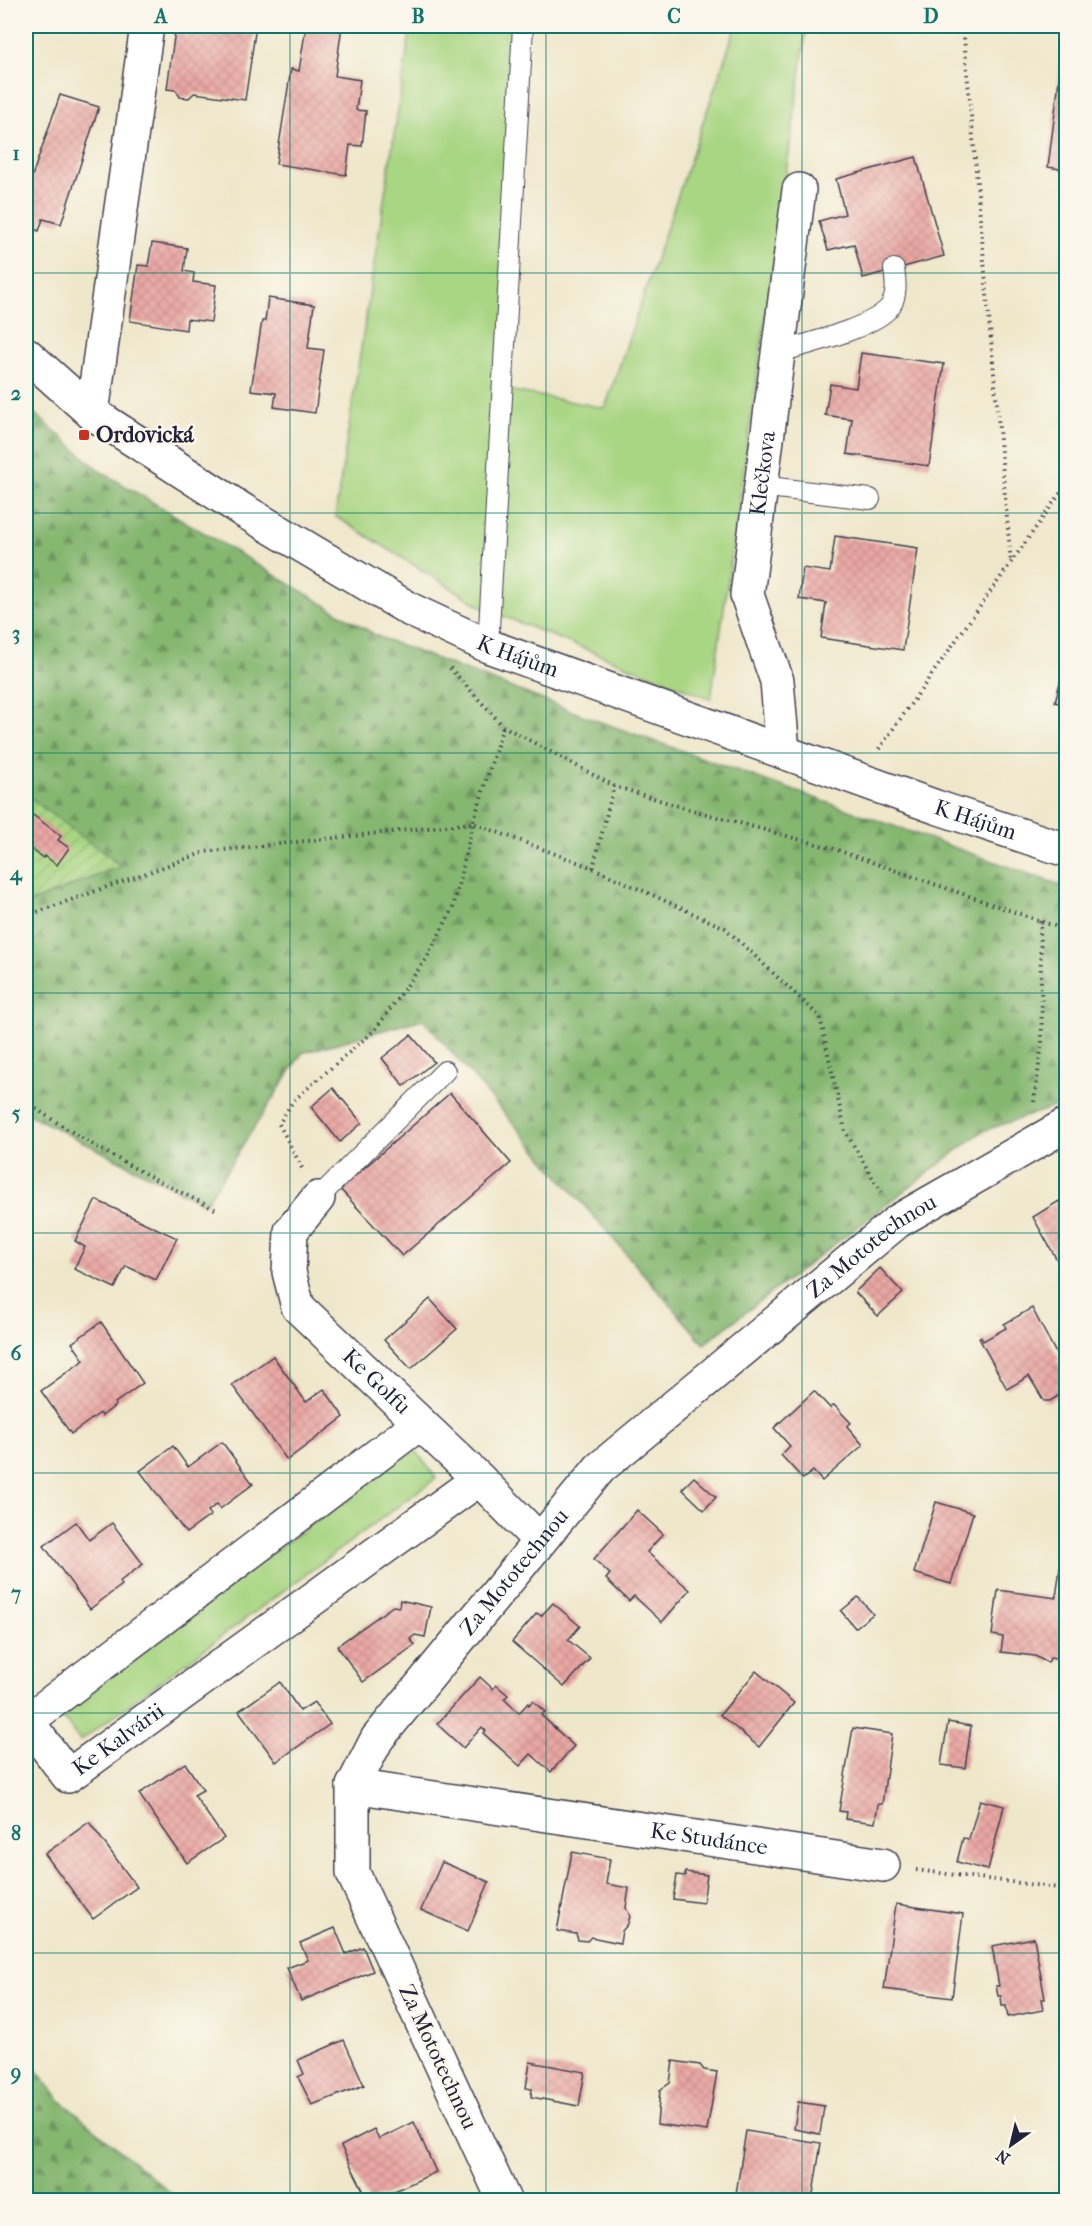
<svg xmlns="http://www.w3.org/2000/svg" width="1092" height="2226" viewBox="0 0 1092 2226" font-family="'IM FELL French Canon',serif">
	<defs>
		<pattern id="forest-firs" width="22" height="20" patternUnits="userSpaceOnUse" patternTransform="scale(1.5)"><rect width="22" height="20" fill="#86b771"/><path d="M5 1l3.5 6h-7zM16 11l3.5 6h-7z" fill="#6d945e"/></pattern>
		<pattern id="garden-furrows" width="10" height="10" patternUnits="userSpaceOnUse" patternTransform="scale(1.5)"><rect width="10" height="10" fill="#a9d683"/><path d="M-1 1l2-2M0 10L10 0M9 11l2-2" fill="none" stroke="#91b772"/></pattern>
		<pattern id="building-cross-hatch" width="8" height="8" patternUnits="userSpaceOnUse" patternTransform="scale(1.5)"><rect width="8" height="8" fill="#e9a7a3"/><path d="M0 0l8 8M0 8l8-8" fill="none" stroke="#c88f8d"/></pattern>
	</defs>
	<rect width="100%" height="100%" fill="#fbf7ec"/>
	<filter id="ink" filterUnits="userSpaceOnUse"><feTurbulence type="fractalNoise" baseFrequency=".0167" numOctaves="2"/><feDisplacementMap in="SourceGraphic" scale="12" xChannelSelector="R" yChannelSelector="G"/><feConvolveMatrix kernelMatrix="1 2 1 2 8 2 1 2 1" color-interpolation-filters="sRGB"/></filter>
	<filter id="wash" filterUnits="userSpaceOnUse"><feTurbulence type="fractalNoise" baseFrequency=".008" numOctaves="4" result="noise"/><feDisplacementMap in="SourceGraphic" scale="24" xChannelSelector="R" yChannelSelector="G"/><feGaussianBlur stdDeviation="1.35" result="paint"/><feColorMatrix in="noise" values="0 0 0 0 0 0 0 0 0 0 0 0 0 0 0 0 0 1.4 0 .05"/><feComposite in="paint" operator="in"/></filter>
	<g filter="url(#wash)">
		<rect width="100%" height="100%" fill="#efe7ca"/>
		<g fill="#a9d683" stroke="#667c5f" stroke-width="1.5">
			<path d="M 411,26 L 523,26 L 502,389 L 605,408 L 736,26 L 807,26 L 711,699 L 485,609 L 335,516 Z"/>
			<path d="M 414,1448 L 436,1478 L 80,1741 L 58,1711 Z"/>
		</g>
		<g fill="url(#forest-firs)" stroke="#546c56" stroke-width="1.5">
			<path d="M 26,406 L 100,471 L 379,637 L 595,720 L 1066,887 L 1066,1103 L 983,1131 L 704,1344 L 423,1019 L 302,1053 L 205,1204 L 26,1113 L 26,904 L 121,866 L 26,795 Z"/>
			<path d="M 26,2057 L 61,2101 L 179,2200 L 31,2200 L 26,2196 Z"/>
		</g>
		<path fill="url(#garden-furrows)" stroke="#667c5f" stroke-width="1.5" d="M 26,795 L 121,866 L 26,904 Z"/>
		<g id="blocks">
			<g fill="url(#building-cross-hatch)">
				<path d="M 204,26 L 256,26 L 245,100 L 194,93 L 189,98 L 180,97 L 176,90 L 167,89 L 175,30 L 203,33 Z"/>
				<path d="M 306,26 L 342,26 L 335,76 L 360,80 L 356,110 L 366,111 L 362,146 L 350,145 L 346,175 L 276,164 L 291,69 L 299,71 Z"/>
				<path d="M 1065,33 L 1066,33 L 1066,170 L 1048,167 Z"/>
				<path d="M 60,95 L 99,107 L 61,224 L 43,219 L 39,231 L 26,226 L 26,194 Z"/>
				<path d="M 916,157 L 944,256 L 863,278 L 854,244 L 828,250 L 819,221 L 845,214 L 836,179 Z"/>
				<path d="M 152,243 L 187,248 L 184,271 L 194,273 L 193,282 L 216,285 L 211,322 L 187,319 L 186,330 L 130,321 L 138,265 L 148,266 Z"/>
				<path d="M 268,298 L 314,305 L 308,348 L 324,350 L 315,413 L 274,407 L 276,393 L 251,390 L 262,321 L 265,321 Z"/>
				<path d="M 861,353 L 944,364 L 929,466 L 847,454 L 852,419 L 825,415 L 830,384 L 856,388 Z"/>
				<path d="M 835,536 L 918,548 L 903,650 L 821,638 L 826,603 L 799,599 L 803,568 L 830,572 Z"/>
				<path d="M 1064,667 L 1066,667 L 1066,705 L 1055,702 Z"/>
				<path d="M 33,815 L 61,836 L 58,840 L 69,848 L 57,865 L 45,856 L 43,858 L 26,845 L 26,824 Z"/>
				<path d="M 411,1035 L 434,1062 L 404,1086 L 382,1058 Z"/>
				<path d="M 333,1088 L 362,1123 L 340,1142 L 311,1107 Z"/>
				<path d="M 450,1093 L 511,1163 L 402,1256 L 340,1189 Z"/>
				<path d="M 96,1200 L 177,1238 L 156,1280 L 126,1266 L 115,1288 L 74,1269 L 85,1247 L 75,1241 Z"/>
				<path d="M 1059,1201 L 1066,1215 L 1066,1276 L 1033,1217 Z"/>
				<path d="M 880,1268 L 903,1293 L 878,1316 L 855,1292 Z"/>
				<path d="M 430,1299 L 457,1329 L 411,1369 L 384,1340 Z"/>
				<path d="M 1032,1308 L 1059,1359 L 1057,1360 L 1066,1377 L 1066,1391 L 1050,1401 L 1044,1401 L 1029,1376 L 1007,1389 L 979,1338 L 981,1337 L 983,1341 L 1006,1328 L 1004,1324 Z"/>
				<path d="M 101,1322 L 143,1383 L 115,1403 L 116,1405 L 102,1416 L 100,1413 L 71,1434 L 41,1391 L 84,1360 L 72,1343 Z"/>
				<path d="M 273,1356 L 306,1402 L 324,1389 L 344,1417 L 287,1460 L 232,1385 Z"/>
				<path d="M 814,1391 L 830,1408 L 834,1405 L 851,1423 L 847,1426 L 863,1445 L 822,1481 L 813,1471 L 803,1479 L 781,1455 L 790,1446 L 774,1428 Z"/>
				<path d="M 222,1442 L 253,1484 L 220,1509 L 217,1504 L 208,1511 L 211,1515 L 186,1533 L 140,1471 L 173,1446 L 188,1467 Z"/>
				<path d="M 694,1477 L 716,1497 L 704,1510 L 682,1489 Z"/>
				<path d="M 936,1502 L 973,1513 L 951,1584 L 914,1573 Z"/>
				<path d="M 637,1510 L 663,1534 L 647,1552 L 690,1590 L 662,1622 L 634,1596 L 629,1601 L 606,1579 L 610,1574 L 594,1559 Z"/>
				<path d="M 76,1522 L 89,1540 L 112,1523 L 143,1564 L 119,1582 L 122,1585 L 90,1609 L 44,1546 Z"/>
				<path d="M 1060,1568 L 1066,1571 L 1066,1643 L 1065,1643 L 1063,1660 L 1050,1658 L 1048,1663 L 1035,1656 L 1001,1652 L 1003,1637 L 992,1635 L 998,1590 L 1056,1598 Z"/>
				<path d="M 858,1597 L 873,1614 L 855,1628 L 841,1611 Z"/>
				<path d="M 400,1600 L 431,1607 L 425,1637 L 415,1635 L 410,1639 L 415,1645 L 363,1682 L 337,1646 L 393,1606 L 399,1607 Z"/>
				<path d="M 553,1603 L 580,1626 L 568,1640 L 590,1658 L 564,1687 L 512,1642 L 537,1613 L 541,1616 Z"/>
				<path d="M 26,1614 L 35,1627 L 26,1634 Z"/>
				<path d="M 756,1671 L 794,1703 L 759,1747 L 720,1715 Z"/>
				<path d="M 480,1677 L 493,1689 L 496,1685 L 508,1695 L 504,1699 L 519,1713 L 528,1703 L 529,1705 L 533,1701 L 545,1712 L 541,1715 L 574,1746 L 551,1772 L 531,1754 L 520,1766 L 483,1733 L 486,1731 L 482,1727 L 463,1748 L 437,1724 Z"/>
				<path d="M 280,1682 L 300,1711 L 314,1702 L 330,1724 L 276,1762 L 239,1711 Z"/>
				<path d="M 948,1722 L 971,1726 L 965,1768 L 941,1765 Z"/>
				<path d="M 853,1728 L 892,1734 L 882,1804 L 878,1804 L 875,1823 L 845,1819 L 846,1812 L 839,1811 Z"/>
				<path d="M 185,1763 L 203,1790 L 194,1795 L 224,1838 L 187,1863 L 139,1794 Z"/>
				<path d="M 980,1800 L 1004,1806 L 988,1870 L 957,1862 L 963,1838 L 969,1839 Z"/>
				<path d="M 89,1822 L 137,1887 L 93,1919 L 45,1854 Z"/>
				<path d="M 572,1852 L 610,1859 L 606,1884 L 629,1888 L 626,1908 L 630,1916 L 628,1924 L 622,1931 L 620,1943 L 591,1937 L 587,1941 L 578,1940 L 576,1934 L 557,1931 Z"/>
				<path d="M 442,1862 L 489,1882 L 468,1931 L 421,1910 Z"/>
				<path d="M 685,1872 L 707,1875 L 703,1903 L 673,1899 L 677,1875 L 685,1876 Z"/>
				<path d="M 896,1904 L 963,1914 L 952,1998 L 884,1989 Z"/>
				<path d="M 335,1928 L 346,1954 L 363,1947 L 373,1971 L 301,2001 L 287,1968 L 308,1960 L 300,1943 Z"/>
				<path d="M 1034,1938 L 1045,1999 L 1041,1999 L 1043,2010 L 1008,2017 L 1006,2006 L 1002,2006 L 1001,1996 L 998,1996 L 996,1986 L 999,1986 L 992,1946 Z"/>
				<path d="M 344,2040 L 364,2085 L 312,2105 L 298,2077 L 304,2074 L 298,2060 Z"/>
				<path d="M 673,2061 L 700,2065 L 704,2070 L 717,2072 L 707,2131 L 657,2124 L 660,2090 L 670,2083 Z"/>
				<path d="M 530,2062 L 585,2072 L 579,2106 L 531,2097 L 532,2089 L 526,2088 Z"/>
				<path d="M 798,2102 L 824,2106 L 820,2134 L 794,2129 Z"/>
				<path d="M 414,2122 L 436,2172 L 375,2200 L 368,2200 L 341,2146 L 374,2129 L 379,2139 Z"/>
				<path d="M 746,2131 L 821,2143 L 812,2200 L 735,2200 Z"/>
			</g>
		</g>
	</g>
	<g filter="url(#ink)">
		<use href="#blocks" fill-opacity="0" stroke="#414050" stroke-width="1.5"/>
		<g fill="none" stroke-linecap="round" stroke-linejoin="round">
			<defs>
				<g id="lane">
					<path d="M 777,353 C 805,344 869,329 888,309 C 898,298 896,282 894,269"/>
					<path d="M 760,486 L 870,499"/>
					<path d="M 488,646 L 523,26"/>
					<path d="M 318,1198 L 445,1071"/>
				</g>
				<g id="street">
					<path id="s1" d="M 26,354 L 92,413 L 244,511 L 411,610 L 488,646 L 936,807 L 1066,850"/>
					<path d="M 92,413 L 147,26"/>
					<path id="s2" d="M 783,752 L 777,681 L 747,595 L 799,190"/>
					<path id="s3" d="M 318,1198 L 291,1231 L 289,1272 L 298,1307 L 479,1479 L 539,1540"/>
					<path id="s4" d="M 420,1423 L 27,1721 L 68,1776 L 479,1479"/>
					<path id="s5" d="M 353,1786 L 883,1865"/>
					<path id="s6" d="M 504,2200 L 353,1873 L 353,1786 L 377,1739 L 600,1468 L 898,1221 L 1066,1125"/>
				</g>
			</defs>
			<use href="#lane" stroke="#414050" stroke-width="22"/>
			<use href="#street" stroke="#414050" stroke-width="36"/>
			<g stroke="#414050" stroke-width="4" stroke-dasharray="1.5 4.5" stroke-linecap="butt">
				<path d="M 963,26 L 1011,563"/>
				<path d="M 450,668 L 503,726 L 614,786 L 688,809 L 831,848 L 1066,930"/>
				<path d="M 879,749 L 1066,485"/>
				<path d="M 593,868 L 614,786"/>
				<path d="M 26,916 L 205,852 L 473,823 L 593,868 L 725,928 L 820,1017 L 845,1131 L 881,1192"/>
				<path d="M 26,1102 C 87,1144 152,1179 219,1211"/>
				<path d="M 1034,1102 L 1042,1043 L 1040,921"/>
				<path d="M 302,1168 L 279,1124 L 293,1101 L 375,1030 L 426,959 L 453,908 L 473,823 L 503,726"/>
				<path d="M 916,1870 L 1066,1889"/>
			</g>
			<use href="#lane" stroke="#fff" stroke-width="20"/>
			<use href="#street" stroke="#fff" stroke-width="33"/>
		</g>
	</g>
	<path fill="none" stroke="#0f766e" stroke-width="1.5" stroke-opacity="0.55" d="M 290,26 L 290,2200M 546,26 L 546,2200M 802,26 L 802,2200M 26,273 L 1066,273M 26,513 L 1066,513M 26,753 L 1066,753M 26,993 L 1066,993M 26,1233 L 1066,1233M 26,1473 L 1066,1473M 26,1713 L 1066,1713M 26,1953 L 1066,1953"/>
	<rect fill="#c8321e" stroke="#fbf7ec" stroke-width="2" x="78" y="429" width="12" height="12" rx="3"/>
	<g text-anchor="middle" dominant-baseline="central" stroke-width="5" stroke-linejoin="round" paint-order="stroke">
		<g font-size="22" font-weight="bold" fill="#22223b" stroke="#fbf7ec" text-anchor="start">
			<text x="96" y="435">Ordovická</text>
		</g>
		<g font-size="22" fill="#22223b" stroke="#fbf7ec">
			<text stroke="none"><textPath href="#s2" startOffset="285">Klečkova</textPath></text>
			<text stroke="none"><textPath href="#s1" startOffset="580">K Hájům</textPath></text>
			<text stroke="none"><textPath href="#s1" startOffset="1066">K Hájům</textPath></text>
			<text stroke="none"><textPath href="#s6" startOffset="1202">Za Mototechnou</textPath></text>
			<text stroke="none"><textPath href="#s3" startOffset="228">Ke Golfu</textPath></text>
			<text stroke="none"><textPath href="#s6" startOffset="716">Za Mototechnou</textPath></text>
			<text stroke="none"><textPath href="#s4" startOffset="624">Ke Kalvárii</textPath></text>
			<text stroke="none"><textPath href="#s5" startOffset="360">Ke Studánce</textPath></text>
			<text transform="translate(438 2057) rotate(65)">Za Mototechnou</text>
		</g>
	</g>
	<rect width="1092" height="2226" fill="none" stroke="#fbf7ec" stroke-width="66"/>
	<g transform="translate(1011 2145) rotate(214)" stroke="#fbf7ec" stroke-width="4.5" paint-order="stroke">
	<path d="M0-4.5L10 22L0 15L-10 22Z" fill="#22223b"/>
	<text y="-9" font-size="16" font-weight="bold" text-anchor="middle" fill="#22223b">N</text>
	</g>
	<rect x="33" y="33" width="1026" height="2160" fill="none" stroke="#0f766e" stroke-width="2"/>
	<g font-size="20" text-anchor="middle" font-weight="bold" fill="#0f766e">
		<text x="161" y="23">A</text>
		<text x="418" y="23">B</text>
		<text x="674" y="23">C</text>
		<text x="931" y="23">D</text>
		<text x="16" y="160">1</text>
		<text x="16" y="400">2</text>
		<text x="16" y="640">3</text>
		<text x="16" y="880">4</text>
		<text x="16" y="1120">5</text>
		<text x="16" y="1360">6</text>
		<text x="16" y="1600">7</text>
		<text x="16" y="1840">8</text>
		<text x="16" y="2080">9</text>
	</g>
</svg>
